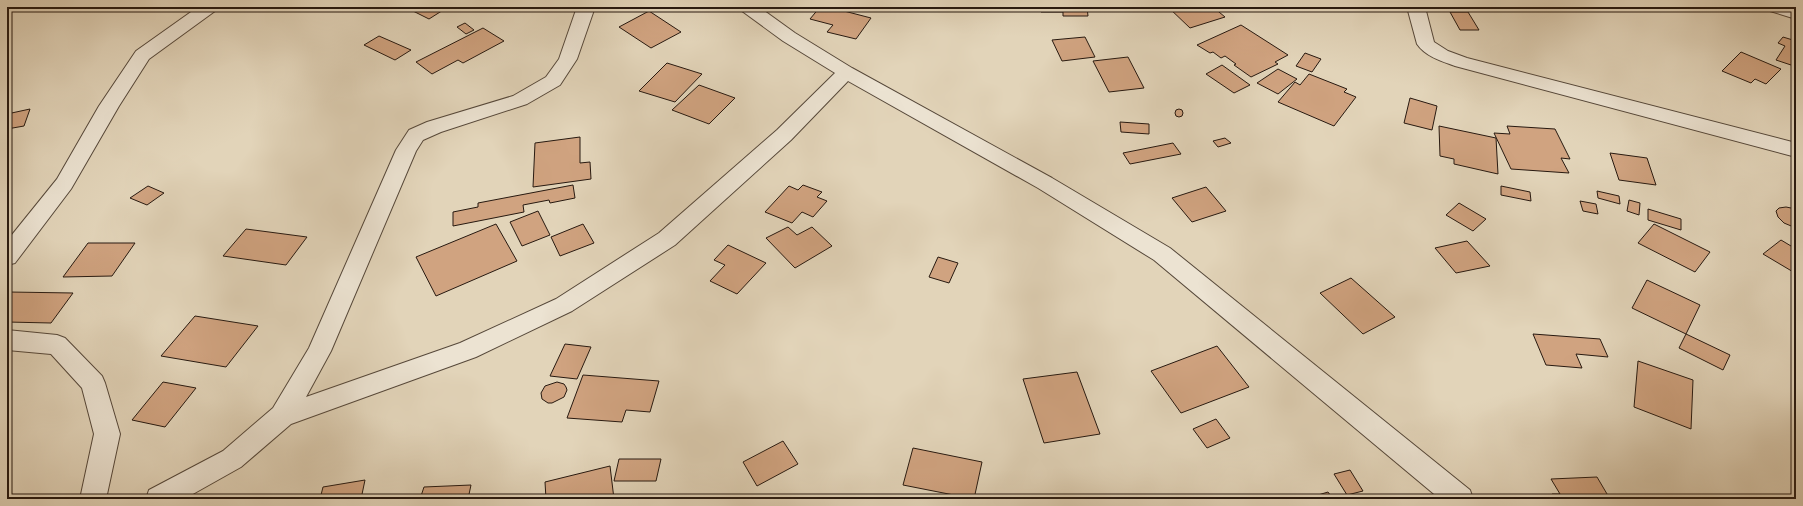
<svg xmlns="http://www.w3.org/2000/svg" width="1803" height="506" viewBox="0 0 1803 506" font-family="'Old Standard TT',serif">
	<rect width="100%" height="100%" fill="#e2d4b9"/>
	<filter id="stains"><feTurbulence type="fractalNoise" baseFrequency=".005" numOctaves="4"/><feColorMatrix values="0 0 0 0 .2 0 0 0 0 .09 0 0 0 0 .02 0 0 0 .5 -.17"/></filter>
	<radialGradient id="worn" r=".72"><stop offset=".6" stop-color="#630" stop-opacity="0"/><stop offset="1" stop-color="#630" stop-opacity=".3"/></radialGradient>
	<g fill="#d0a380" stroke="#271910">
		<path d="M 405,7 L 448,7 L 429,19 Z"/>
		<path d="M 820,7 L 847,7 L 844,11 L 871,18 L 856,39 L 827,32 L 833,25 L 810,19 Z"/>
		<path d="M 1040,7 L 1087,7 L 1088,16 L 1063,16 L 1063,12 L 1041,12 Z"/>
		<path d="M 1168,7 L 1213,7 L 1225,17 L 1190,28 Z"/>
		<path d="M 649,11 L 681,32 L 651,48 L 619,27 Z"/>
		<path d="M 1450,12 L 1468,12 L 1479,30 L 1460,30 Z"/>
		<path d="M 465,23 L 474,30 L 466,34 L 457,27 Z"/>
		<path d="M 1241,25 L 1288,55 L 1275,62 L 1278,64 L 1251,77 L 1234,65 L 1236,64 L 1225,56 L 1221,58 L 1213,52 L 1210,53 L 1197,45 Z"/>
		<path d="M 483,28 L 504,41 L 463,63 L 458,60 L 432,74 L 416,62 Z"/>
		<path d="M 379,36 L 411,50 L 395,60 L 364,45 Z"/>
		<path d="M 1085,37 L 1095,57 L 1062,61 L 1052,40 Z"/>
		<path d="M 1783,37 L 1796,41 L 1796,58 L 1791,65 L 1776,60 L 1785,46 L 1778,43 Z"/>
		<path d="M 1741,52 L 1781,69 L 1766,84 L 1755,79 L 1751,83 L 1722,71 Z"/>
		<path d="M 1305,53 L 1321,59 L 1312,72 L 1296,66 Z"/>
		<path d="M 1128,57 L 1144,88 L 1109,92 L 1093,61 Z"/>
		<path d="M 667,63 L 702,74 L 675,102 L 639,91 Z"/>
		<path d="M 1222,65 L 1250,85 L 1234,93 L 1206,74 Z"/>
		<path d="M 1278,69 L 1297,79 L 1278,94 L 1257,83 Z"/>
		<path d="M 1309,74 L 1347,89 L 1344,92 L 1356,97 L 1334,126 L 1278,102 L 1295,82 L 1300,85 Z"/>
		<path d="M 699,85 L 735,98 L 709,124 L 672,110 Z"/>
		<path d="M 1410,98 L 1437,106 L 1432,130 L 1404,123 Z"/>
		<path d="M 30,109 L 24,126 L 7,129 L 7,114 Z"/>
		<circle cx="1179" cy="113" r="4"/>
		<path d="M 1120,122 L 1149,124 L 1149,134 L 1121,132 Z"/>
		<path d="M 1439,126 L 1496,138 L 1498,174 L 1454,164 L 1454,159 L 1440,156 Z"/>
		<path d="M 1507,126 L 1555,129 L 1570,159 L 1561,158 L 1569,173 L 1511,169 L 1494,133 L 1510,134 Z"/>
		<path d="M 580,137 L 580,163 L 590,162 L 591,179 L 533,187 L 535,143 Z"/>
		<path d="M 1225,138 L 1231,143 L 1218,147 L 1213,141 Z"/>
		<path d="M 1173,143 L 1181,154 L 1130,164 L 1123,153 Z"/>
		<path d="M 1610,153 L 1647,158 L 1656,185 L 1619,180 Z"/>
		<path d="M 573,185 L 575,198 L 550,203 L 549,200 L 523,205 L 524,212 L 453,226 L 453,212 L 478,207 L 478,203 Z"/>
		<path d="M 803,185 L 822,192 L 817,197 L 827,201 L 813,217 L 802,212 L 792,223 L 765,212 L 789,186 L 798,190 Z"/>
		<path d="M 148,186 L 164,193 L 147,205 L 130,198 Z"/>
		<path d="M 1501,186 L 1530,192 L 1531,201 L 1501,195 Z"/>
		<path d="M 1206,187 L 1226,211 L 1192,222 L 1172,198 Z"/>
		<path d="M 1597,191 L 1619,196 L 1620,204 L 1598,198 Z"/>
		<path d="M 1629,200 L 1640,203 L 1639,215 L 1627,211 Z"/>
		<path d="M 1580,201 L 1596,204 L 1598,214 L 1583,211 Z"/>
		<path d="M 1459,203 L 1486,219 L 1473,231 L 1446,215 Z"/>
		<path d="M 1786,207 L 1796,209 L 1796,228 L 1784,223 L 1778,217 L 1776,211 L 1779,208 Z"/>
		<path d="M 1648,209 L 1681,219 L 1681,230 L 1648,220 Z"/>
		<path d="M 538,211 L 550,235 L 522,246 L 510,222 Z"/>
		<path d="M 496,224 L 517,261 L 436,296 L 416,257 Z"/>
		<path d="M 583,224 L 594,243 L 560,256 L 551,237 Z"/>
		<path d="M 1654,224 L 1710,252 L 1695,272 L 1638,243 Z"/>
		<path d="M 788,227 L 797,235 L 812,227 L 832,246 L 795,268 L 766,238 Z"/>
		<path d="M 246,229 L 307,237 L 286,265 L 223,256 Z"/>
		<path d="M 1781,240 L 1796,249 L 1796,272 L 1795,273 L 1763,254 Z"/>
		<path d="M 1467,241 L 1490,266 L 1456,273 L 1435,248 Z"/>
		<path d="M 88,243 L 135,243 L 112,276 L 63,277 Z"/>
		<path d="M 728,245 L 766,263 L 737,294 L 710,281 L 725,265 L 714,260 Z"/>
		<path d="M 938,257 L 958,263 L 949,283 L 929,277 Z"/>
		<path d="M 1351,278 L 1395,317 L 1363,334 L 1320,293 Z"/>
		<path d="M 1647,280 L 1700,305 L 1686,334 L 1632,308 Z"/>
		<path d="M 9,292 L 73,293 L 51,323 L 7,322 L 7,294 Z"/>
		<path d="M 195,316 L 258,326 L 226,367 L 161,356 Z"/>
		<path d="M 1533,334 L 1600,339 L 1608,357 L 1576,354 L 1582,368 L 1546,365 Z"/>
		<path d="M 1686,334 L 1730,355 L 1723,370 L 1679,348 Z"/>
		<path d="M 565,344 L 591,347 L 577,379 L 550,376 Z"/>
		<path d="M 1217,346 L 1249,387 L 1181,413 L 1151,371 Z"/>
		<path d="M 1638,361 L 1693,380 L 1691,429 L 1634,407 Z"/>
		<path d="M 1077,372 L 1100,434 L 1044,443 L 1023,379 Z"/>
		<path d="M 583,375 L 659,381 L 650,412 L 626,410 L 622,422 L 567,418 Z"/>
		<path d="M 163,382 L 196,388 L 165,427 L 132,420 Z"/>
		<path d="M 557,382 L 564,384 L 566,387 L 567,390 L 564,397 L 552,403 L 548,403 L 542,399 L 541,393 L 545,386 Z"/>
		<path d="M 1216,419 L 1230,438 L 1207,448 L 1193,429 Z"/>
		<path d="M 783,441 L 798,464 L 757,486 L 743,462 Z"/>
		<path d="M 913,448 L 982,462 L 974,499 L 903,485 Z"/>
		<path d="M 619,459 L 661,459 L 656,481 L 614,481 Z"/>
		<path d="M 610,466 L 614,499 L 546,499 L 545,482 Z"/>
		<path d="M 1350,470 L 1363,491 L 1347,495 L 1334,474 Z"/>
		<path d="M 1597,477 L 1610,499 L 1555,499 L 1552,494 L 1560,494 L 1551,479 Z"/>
		<path d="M 365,480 L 361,499 L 320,499 L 323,487 Z"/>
		<path d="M 471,485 L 468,499 L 420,499 L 424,487 Z"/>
		<path d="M 1328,492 L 1333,499 L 1305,499 Z"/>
	</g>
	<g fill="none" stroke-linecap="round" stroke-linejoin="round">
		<defs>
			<g id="street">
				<path d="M 198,7 L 218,7 L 215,11 L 149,59 L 119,106 L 71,189 L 15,263 L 7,265 L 7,241 L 57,179 L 99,106 L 136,51 Z"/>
				<path d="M 577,7 L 595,7 L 577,59 L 560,85 L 527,104 L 441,132 L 423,140 L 416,151 L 331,351 L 306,397 L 460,343 L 556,299 L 659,233 L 777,130 L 835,73 L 783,41 L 742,11 L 739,7 L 759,7 L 795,33 L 852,68 L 1052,178 L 1170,248 L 1470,490 L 1473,499 L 1440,499 L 1154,260 L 1038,188 L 848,81 L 791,140 L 675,245 L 572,311 L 476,357 L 291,424 L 241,467 L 184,499 L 146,499 L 149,490 L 223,451 L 273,408 L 309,348 L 396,150 L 409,130 L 427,122 L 513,96 L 546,77 L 559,59 Z"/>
				<path d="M 1407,7 L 1425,7 L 1434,42 L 1448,51 L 1467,58 L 1796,143 L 1796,157 L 1455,66 C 1441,61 1425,56 1417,44 Z"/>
				<path d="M 1767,7 L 1796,8 L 1796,19 L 1770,11 Z"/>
				<path d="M 7,330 L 57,335 L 65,338 L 102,376 L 105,383 L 120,434 L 106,499 L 80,499 L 94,434 L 82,388 L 51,354 L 7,350 Z"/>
			</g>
		</defs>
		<use href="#street" stroke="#56483a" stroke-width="2"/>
		<use href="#street" fill="#ece3d2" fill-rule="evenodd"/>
	</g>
	<rect width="1803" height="506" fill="none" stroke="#e2d4b9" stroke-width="24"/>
	<rect x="8" y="8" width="1787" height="490" fill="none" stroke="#271910" stroke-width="2"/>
	<rect x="12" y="12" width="1779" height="482" fill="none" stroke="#271910"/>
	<rect width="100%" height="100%" filter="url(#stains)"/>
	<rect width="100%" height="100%" fill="url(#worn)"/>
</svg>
